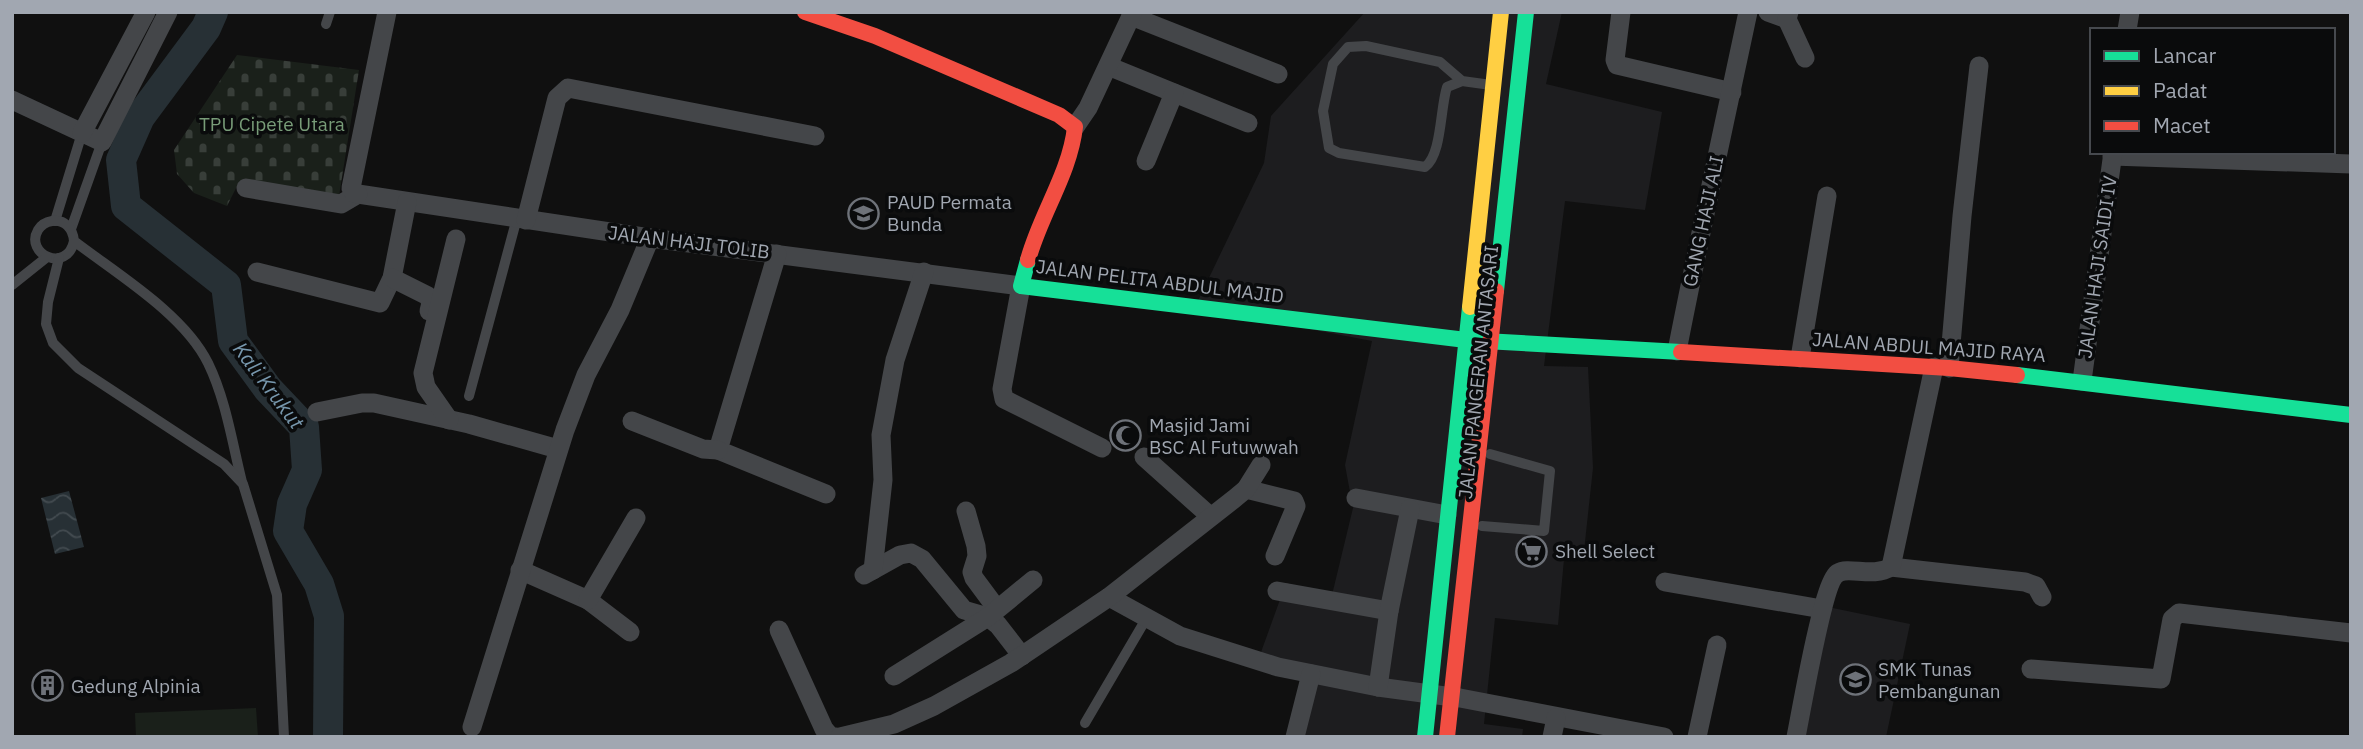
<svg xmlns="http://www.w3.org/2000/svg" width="2363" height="749" viewBox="0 0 2363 749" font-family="'IBM Plex Sans',sans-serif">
	<defs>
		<pattern id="cemetery-stones" width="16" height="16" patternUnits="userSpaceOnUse" patternTransform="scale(1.75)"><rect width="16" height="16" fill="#1a201a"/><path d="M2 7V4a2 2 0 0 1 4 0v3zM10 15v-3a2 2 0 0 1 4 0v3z" fill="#383e39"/></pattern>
		<pattern id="water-waves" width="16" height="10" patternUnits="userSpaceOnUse" patternTransform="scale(1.75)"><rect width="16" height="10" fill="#273035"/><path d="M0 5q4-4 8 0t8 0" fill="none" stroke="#434b50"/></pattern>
	</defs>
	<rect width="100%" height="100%" fill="#101010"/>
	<g fill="#1d1d1f">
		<path d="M 1365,12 L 1562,12 L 1546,84 L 1662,112 L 1645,210 L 1565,201 L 1544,366 L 1588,367 L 1593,468 L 1584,551 L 1565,548 L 1558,625 L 1495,618 L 1484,724 L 1523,729 L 1522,737 L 1300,737 L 1315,683 L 1256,666 L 1286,583 L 1332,595 L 1353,508 L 1345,465 L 1372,341 L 1195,307 L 1264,163 L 1271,116 Z"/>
		<path d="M 1828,607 L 1910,624 L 1886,737 L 1804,737 Z"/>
	</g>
	<path fill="url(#cemetery-stones)" d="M 237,55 L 359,70 L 339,196 L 238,184 L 227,206 L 194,193 L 177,174 L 174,150 Z"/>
	<path fill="#1a201a" d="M 256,708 L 258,737 L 136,737 L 135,713 Z"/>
	<path fill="url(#water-waves)" d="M 69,491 L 84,547 L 55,554 L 41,498 Z"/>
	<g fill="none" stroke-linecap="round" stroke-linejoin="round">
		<path stroke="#273035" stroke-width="30" d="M 213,12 L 206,28 L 140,117 L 121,160 L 126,206 L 226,285 L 233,341 L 268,389 L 304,427 L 307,470 L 292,504 L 288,531 L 319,584 L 329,616 L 328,737"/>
		<g stroke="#444649" stroke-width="10">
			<path d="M 326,24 L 330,12"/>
			<path d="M 1462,81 L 1440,62 L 1366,46 L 1348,47 L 1333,64 L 1323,111 L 1329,148 L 1339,153 L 1425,167 C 1442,155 1440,108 1447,87 L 1462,81 L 1491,85"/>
			<path d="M 55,221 L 82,133"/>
			<path d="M 71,229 L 102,142"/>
			<path d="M 74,241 C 67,274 24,254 38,230 C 41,225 46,222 52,221 C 65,219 73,229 74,241 C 117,274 184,314 208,363 C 226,400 232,442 242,482"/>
			<path d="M 59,258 L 48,302 L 46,324 L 53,343 L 78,368 L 224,464 L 243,484 L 277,595 L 284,737"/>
			<path d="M 12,285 L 47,257"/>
			<path d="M 469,396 L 517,218"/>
			<path d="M 1482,526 L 1544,531 L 1550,471 L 1490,454"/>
			<path d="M 1085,723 L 1146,619"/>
		</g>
		<g stroke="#444649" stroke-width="19">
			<path d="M 1621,12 L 1615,60 L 1617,65 L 1732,92"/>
			<path d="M 1768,12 L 1787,19"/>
			<path d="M 1789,12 L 1787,19 L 1805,58"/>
			<path d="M 1131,16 L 1278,74"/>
			<path d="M 2127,30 L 2130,12"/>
			<path d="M 1108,66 L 1248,123"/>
			<path d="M 12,100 L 102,142 L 168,12"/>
			<path d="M 1075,127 L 1088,108 L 1133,12"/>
			<path d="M 82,133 L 146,12"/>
			<path d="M 2112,156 L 2351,164"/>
			<path d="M 1146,161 L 1174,93"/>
			<path d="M 246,188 L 341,204 L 358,194"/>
			<path d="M 358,194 L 650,238 L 1021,286 L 1002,389 L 1004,399 L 1102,448"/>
			<path d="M 358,194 L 354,193 L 351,188 L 387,12"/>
			<path d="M 526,220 L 557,98 L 568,88 L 815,136"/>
			<path d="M 777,254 L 718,450 L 826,494"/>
			<path d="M 257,272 L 380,303 L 392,278 L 407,202"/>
			<path d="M 392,278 L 428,296 L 431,303 L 429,311"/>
			<path d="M 1677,351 C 1699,238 1724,125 1748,12"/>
			<path d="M 1800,358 L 1827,196"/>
			<path d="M 1949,368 L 1962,216 L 1979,66"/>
			<path d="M 2082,381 L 2113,152"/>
			<path d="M 317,412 L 362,403 L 374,403 L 469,424 L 558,449"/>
			<path d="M 449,420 L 426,387 L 423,373 L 456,239"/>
			<path d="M 632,421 L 703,449 L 718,450"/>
			<path d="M 1144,457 L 1210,516"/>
			<path d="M 1246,489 L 1294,501 L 1296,506 L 1275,556"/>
			<path d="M 1356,498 L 1447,515"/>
			<path d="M 966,511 L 976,546 L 977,556 L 972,572 L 974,578 L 997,609"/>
			<path d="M 1891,567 L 2025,582 L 2036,586 L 2042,597"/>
			<path d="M 520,570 L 588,600 L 630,632"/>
			<path d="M 873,570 L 900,555 L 911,553 L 922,559 L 964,610 L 988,617 L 998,625 L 1022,656"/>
			<path d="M 864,575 L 873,570 L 883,480 L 881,435 L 895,360 L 924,272"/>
			<path d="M 1665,582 L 1822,609"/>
			<path d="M 1277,591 L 1389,611"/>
			<path d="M 1109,597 L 1180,636 L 1278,667 L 1378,687 L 1460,698 L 1664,737"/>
			<path d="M 588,600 L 636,518"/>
			<path d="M 779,630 L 824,729 L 830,736 L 836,737"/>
			<path d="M 2031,669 L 2161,679 L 2172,619 L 2179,613 L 2351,633"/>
			<path d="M 894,676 L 988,617 L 1033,580"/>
			<path d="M 1378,687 L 1389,611 L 1410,509"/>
			<path d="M 472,727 L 565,430 L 586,375 L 620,310 L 650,238"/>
			<path d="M 840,737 L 894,724 L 934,706 L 1011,663 L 1109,597 L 1234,499 L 1246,489 L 1261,465"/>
			<path d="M 1295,737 L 1311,674"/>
			<path d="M 1552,737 L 1556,718"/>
			<path d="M 1697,737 L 1717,645"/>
			<path d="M 1796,737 C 1801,713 1823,581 1838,573 C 1849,566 1873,578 1891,567 L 1934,367"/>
		</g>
		<g stroke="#16e098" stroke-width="16">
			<path d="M 1028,260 L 1021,286 L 1466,340 L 1681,352"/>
			<path d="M 2017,375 L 2351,415"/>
			<path d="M 1425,737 L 1470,307"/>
		</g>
		<path stroke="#ffcf43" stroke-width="16" d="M 1470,307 L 1501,12"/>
		<g stroke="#f24e42" stroke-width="16">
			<path d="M 805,12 L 875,36 L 1059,115 L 1075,127 C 1070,173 1040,215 1028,260"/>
			<path d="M 1681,352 L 1949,368 L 2017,375"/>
		</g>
		<path stroke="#16e098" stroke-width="16" d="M 1496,291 L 1526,12"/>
		<path stroke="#f24e42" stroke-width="16" d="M 1447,737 L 1496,291"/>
	</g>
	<defs>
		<symbol id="school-ring" viewBox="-11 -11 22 22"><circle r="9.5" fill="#0a0b0c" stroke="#6e7279" stroke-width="1.5"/><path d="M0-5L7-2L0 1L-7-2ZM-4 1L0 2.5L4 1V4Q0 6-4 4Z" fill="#6e7279"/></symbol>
		<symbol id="mosque-ring" viewBox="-11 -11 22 22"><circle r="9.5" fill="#0a0b0c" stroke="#6e7279" stroke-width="1.5"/><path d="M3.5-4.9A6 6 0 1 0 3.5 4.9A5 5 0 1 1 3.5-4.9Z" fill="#6e7279"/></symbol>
		<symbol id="supermarket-ring" viewBox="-11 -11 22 22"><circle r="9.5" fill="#0a0b0c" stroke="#6e7279" stroke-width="1.5"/><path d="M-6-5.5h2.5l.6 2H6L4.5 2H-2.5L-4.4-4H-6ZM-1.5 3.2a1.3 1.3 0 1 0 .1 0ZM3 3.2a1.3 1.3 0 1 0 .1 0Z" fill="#6e7279"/></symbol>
		<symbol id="building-ring" viewBox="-11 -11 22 22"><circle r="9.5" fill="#0a0b0c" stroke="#6e7279" stroke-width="1.5"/><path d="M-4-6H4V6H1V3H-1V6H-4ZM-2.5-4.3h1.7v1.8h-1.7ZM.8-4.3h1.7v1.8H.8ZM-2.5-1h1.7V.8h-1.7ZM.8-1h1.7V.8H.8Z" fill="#6e7279"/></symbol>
	</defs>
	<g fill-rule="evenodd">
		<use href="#school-ring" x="846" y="196" width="35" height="35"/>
		<use href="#mosque-ring" x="1108" y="418" width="35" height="35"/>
		<use href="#supermarket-ring" x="1514" y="534" width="35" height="35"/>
		<use href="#school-ring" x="1838" y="662" width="35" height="35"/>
		<use href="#building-ring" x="30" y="668" width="35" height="35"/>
	</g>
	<g text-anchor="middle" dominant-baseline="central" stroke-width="7" stroke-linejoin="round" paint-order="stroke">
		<g font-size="19" fill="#789c78" stroke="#0a0b0c">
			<text x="272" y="124">TPU Cipete Utara</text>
		</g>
		<g font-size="19" fill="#a1a7b1" stroke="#0a0b0c" text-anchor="start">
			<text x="887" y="202">PAUD Permata<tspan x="887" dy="22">Bunda</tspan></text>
			<text x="1149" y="425">Masjid Jami<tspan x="1149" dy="22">BSC Al Futuwwah</tspan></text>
			<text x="1555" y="551">Shell Select</text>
			<text x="1878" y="669">SMK Tunas<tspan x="1878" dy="22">Pembangunan</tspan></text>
			<text x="71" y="686">Gedung Alpinia</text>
		</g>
		<g font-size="19" fill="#a1a7b1" stroke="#0a0b0c">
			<text transform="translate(1703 221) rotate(-78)">GANG HAJI ALI</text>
			<text transform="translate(689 242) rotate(7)">JALAN HAJI TOLIB</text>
			<text transform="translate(2097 267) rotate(-82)">JALAN HAJI SAIDI IV</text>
			<text transform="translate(1160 281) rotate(7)">JALAN PELITA ABDUL MAJID</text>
			<text transform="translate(1929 347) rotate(4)">JALAN ABDUL MAJID RAYA</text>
			<text transform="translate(1478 372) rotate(-84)">JALAN PANGERAN ANTASARI</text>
		</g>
		<g font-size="21" font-style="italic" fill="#7797ad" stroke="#0a0b0c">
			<text transform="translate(269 385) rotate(53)">Kali Krukut</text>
		</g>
	</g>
	<rect width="2363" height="749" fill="none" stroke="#a1a7b1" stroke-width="28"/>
	<rect x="2090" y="28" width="245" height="126" fill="#0a0b0c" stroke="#46494e" stroke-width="2"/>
	<rect x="2104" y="51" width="35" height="10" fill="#16e098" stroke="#46494e" stroke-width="2"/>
	<text x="2153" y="63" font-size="21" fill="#a1a7b1">Lancar</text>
	<rect x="2104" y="86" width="35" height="10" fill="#ffcf43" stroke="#46494e" stroke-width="2"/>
	<text x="2153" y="98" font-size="21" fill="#a1a7b1">Padat</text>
	<rect x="2104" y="121" width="35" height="10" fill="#f24e42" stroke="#46494e" stroke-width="2"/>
	<text x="2153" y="133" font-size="21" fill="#a1a7b1">Macet</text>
</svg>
